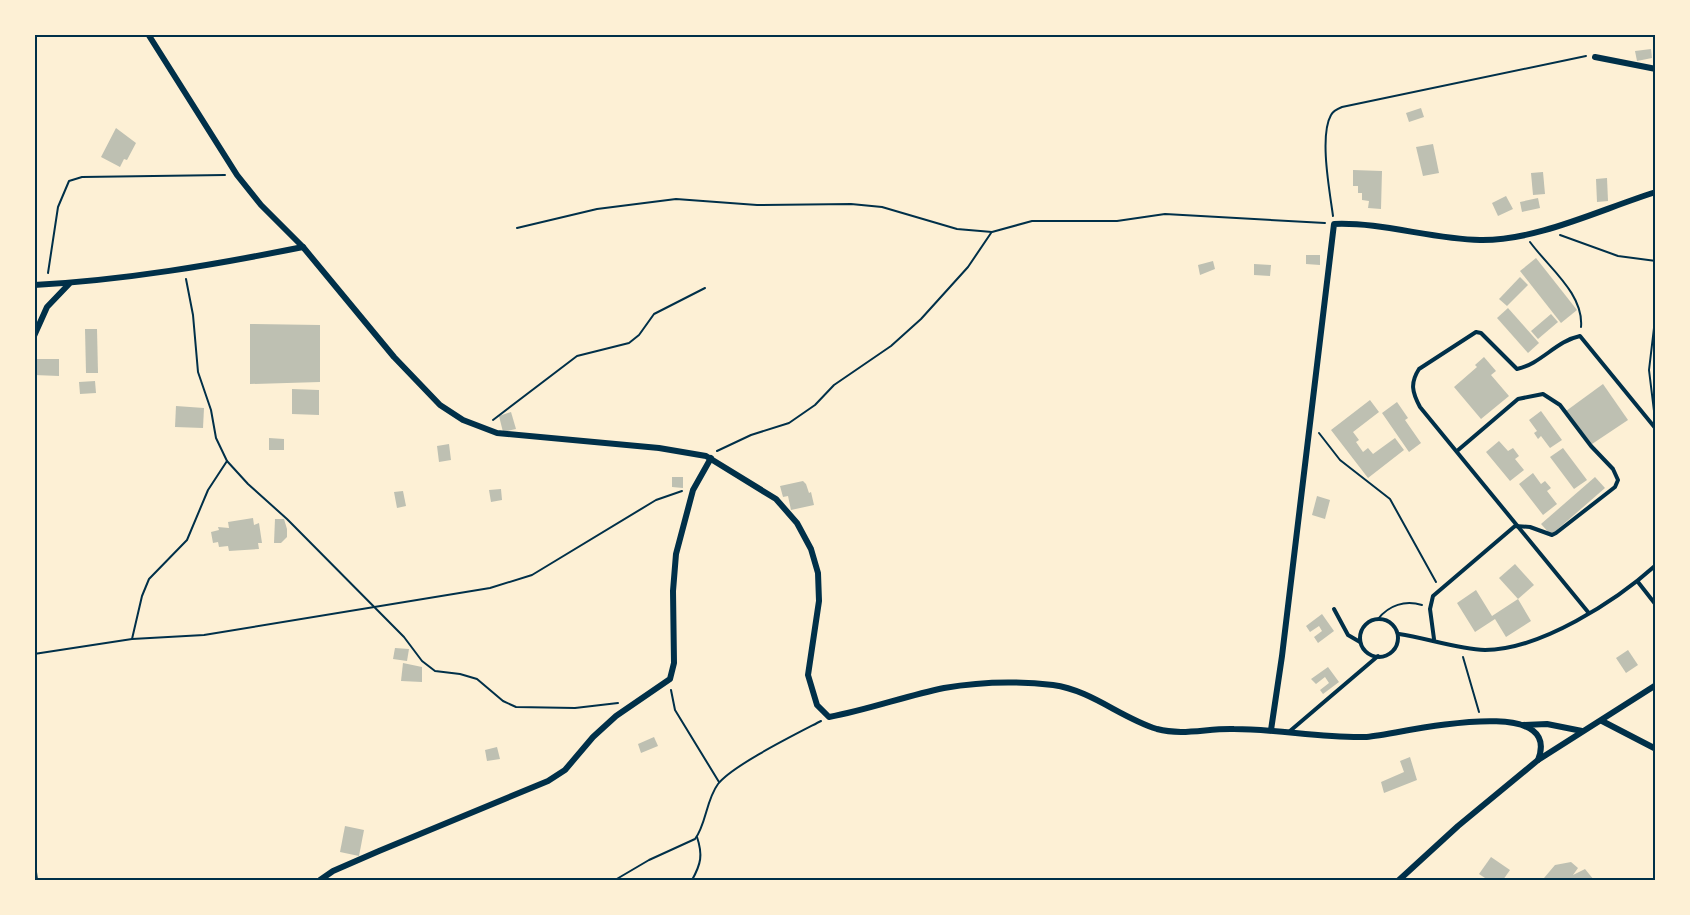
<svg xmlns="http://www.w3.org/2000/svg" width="1690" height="915" viewBox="0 0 1690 915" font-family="'PT Sans Narrow',sans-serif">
	<rect width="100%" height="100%" fill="#fdf0d5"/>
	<g fill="#bec0b2">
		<path d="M 1651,49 L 1652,58 L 1637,61 L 1635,51 Z"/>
		<path d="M 1421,108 L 1424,117 L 1409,122 L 1406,113 Z"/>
		<path d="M 116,128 L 136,143 L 127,160 L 124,159 L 120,167 L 101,157 Z"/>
		<path d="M 1433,144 L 1439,173 L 1423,176 L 1416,147 Z"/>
		<path d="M 1353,170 L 1382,171 L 1381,209 L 1368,208 L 1369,201 L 1362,200 L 1362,193 L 1358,193 L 1358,186 L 1353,186 Z"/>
		<path d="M 1543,172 L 1545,194 L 1533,195 L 1531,173 Z"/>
		<path d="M 1607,178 L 1608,201 L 1597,202 L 1596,179 Z"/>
		<path d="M 1506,196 L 1513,209 L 1498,216 L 1492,203 Z"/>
		<path d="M 1538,198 L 1540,208 L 1522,212 L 1520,202 Z"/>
		<path d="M 1306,255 L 1320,255 L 1320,265 L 1306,264 Z"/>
		<path d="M 1536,258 L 1577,310 L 1561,323 L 1520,271 Z"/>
		<path d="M 1213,261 L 1215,269 L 1200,275 L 1198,265 Z"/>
		<path d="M 1254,264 L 1271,265 L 1270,276 L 1254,275 Z"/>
		<path d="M 1520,277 L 1528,285 L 1507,306 L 1499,299 Z"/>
		<path d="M 1508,308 L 1539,343 L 1528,353 L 1497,318 Z"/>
		<path d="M 1551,314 L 1558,322 L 1538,339 L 1531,331 Z"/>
		<path d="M 250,324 L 320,325 L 320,382 L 250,384 Z"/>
		<path d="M 85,329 L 97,329 L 98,373 L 86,373 Z"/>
		<path d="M 1484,357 L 1496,371 L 1491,375 L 1509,396 L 1481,419 L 1454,387 L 1477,367 L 1475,365 Z"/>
		<path d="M 34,359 L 59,359 L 59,376 L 34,375 Z"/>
		<path d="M 95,381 L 96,393 L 80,394 L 79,382 Z"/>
		<path d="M 1603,384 L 1628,420 L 1592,444 L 1566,411 Z"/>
		<path d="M 292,389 L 319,390 L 319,415 L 292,414 Z"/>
		<path d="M 1370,400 L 1379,412 L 1353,432 L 1359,440 L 1356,442 L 1363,452 L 1368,448 L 1373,454 L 1395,438 L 1404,450 L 1368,478 L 1331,430 Z"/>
		<path d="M 1397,402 L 1408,418 L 1405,420 L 1421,443 L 1409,452 L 1382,413 Z"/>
		<path d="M 176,406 L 204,408 L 203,428 L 175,427 Z"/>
		<path d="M 1541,411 L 1562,440 L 1550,448 L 1541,436 L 1538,439 L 1534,433 L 1537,431 L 1529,420 Z"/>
		<path d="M 511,412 L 516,429 L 503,432 L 499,416 Z"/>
		<path d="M 269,438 L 284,439 L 284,450 L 269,450 Z"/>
		<path d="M 1499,441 L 1508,451 L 1513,448 L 1519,456 L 1515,459 L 1524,470 L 1510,481 L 1486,452 Z"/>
		<path d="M 449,444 L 451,460 L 439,462 L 437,446 Z"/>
		<path d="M 1563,448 L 1587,480 L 1574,489 L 1550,457 Z"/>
		<path d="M 1533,473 L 1541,484 L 1545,481 L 1551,488 L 1547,491 L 1557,504 L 1543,515 L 1519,484 Z"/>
		<path d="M 672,477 L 683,477 L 683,488 L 672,487 Z"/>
		<path d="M 1595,477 L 1605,488 L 1551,535 L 1541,524 Z"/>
		<path d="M 803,481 L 806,484 L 809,493 L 811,492 L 814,505 L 791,510 L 788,496 L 783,497 L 780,486 Z"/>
		<path d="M 501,489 L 502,500 L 491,502 L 489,490 Z"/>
		<path d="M 403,491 L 406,506 L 397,508 L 394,492 Z"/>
		<path d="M 1317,496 L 1330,500 L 1325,519 L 1312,515 Z"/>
		<path d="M 253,518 L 254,525 L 259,523 L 262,543 L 258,543 L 259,549 L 229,551 L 228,546 L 219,547 L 218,542 L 213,543 L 211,532 L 219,530 L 218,527 L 229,528 L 228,522 Z"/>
		<path d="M 275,519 L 284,519 L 287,529 L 287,537 L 281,543 L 274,543 Z"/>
		<path d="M 1515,564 L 1534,585 L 1518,599 L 1499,578 Z"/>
		<path d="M 1476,590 L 1492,616 L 1518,599 L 1531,621 L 1506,637 L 1495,619 L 1475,632 L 1457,603 Z"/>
		<path d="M 1322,614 L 1334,631 L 1318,643 L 1314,637 L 1322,631 L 1319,626 L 1310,632 L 1306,626 Z"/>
		<path d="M 395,648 L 409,649 L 407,661 L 393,659 Z"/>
		<path d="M 1628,650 L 1638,665 L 1626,673 L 1616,658 Z"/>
		<path d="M 403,663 L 422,667 L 422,682 L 401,681 Z"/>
		<path d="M 1328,667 L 1339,682 L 1323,694 L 1320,690 L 1329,683 L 1325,677 L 1316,684 L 1311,679 Z"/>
		<path d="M 654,737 L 658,746 L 641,753 L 638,744 Z"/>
		<path d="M 497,747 L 500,759 L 487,761 L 485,750 Z"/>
		<path d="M 1410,757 L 1417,780 L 1384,793 L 1381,782 L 1404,772 L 1400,761 Z"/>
		<path d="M 345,826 L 364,830 L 359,856 L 340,852 Z"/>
		<path d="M 1491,857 L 1510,870 L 1503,880 L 1488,880 L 1479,874 Z"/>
		<path d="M 1571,862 L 1578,868 L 1573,875 L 1585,869 L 1594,880 L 1554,880 L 1544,878 L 1555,865 Z"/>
	</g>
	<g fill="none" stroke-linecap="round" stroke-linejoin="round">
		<g stroke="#003049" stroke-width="2">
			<path d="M 1333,216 C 1330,193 1319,136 1331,115 C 1333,111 1337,109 1342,107 L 1586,56"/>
			<path d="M 517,228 L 597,209 L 676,199 L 757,205 L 851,204 L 882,207 L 957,229 L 992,232 L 1032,221 L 1117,221 L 1165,214 L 1325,223"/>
			<path d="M 1560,235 L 1618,256 L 1656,261"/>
			<path d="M 1530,242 C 1549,268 1584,294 1581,327"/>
			<path d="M 48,273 L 58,207 L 69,181 L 82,177 L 225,175"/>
			<path d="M 186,279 L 193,315 L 198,372 L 211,410 L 216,438 L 227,461 L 248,484 L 287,519 L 404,637 L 422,661 L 435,671 L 460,674 L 477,679 L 503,701 L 516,707 L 575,708 L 618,703"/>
			<path d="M 1654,411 L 1649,370 L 1656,311"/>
			<path d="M 493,420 L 577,356 L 629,343 L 639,335 L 654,314 L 705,288"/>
			<path d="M 1319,433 L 1340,460 L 1390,499 L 1436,582"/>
			<path d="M 717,451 L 751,435 L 789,423 L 815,405 L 834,385 L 891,346 L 921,319 L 968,267 L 991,233"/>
			<path d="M 1378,619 C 1389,605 1405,600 1422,605"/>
			<path d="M 132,639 L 142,596 L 149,579 L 187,540 L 208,490 L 227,461"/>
			<path d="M 34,654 L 132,639 L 204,635 L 490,588 L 532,575 L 656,500 L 682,491"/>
			<path d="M 1463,657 L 1479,712"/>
			<path d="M 671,690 L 675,710 L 719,782"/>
			<path d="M 615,880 L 649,860 L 695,839 C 706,825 706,800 718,784 C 733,765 798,733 821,721"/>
			<path d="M 692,880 C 701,864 703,855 697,837"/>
		</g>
		<g stroke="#003049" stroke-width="4">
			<path d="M 1638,582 L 1656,605"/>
			<path d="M 1334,609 L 1348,635 L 1360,642"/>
			<path d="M 1588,612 L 1420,407 C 1412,392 1410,383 1419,369 L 1476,332 L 1481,333 L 1517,369 C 1541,364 1556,341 1580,336 L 1656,429"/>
			<circle cx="1379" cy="638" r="19"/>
			<path d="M 1399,634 C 1426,638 1458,649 1485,650 C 1540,650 1616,601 1656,565"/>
			<path d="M 1434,639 L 1430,609 L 1433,596 L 1515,526 L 1530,527 L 1552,535 L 1556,533 L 1615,487 L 1618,480 L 1613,469 L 1591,446 L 1560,405 L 1543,394 L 1518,399 L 1457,451"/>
			<path d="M 1290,731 L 1378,656"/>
		</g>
		<g stroke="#003049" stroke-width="6">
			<path d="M 148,34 L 237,175 L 261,205 L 303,247 L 394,357 L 440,405 L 463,420 L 497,433 L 659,448 L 706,456 L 776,499 L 797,523 L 811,549 L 818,573 L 819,601 L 808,675 L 817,705 L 829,717 C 868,710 905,696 944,688 C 978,682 1018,681 1053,685 C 1091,690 1121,718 1157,729 C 1183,736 1208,728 1234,729 C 1278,729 1320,738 1365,737 C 1393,736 1565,690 1538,760"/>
			<path d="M 1595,57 L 1656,69"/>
			<path d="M 34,285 C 126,280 213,265 303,247"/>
			<path d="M 34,336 L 47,307 L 69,284"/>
			<path d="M 1602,721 L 1656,749"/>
			<path d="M 1523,725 L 1547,724 L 1582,731"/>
			<path d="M 1271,730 L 1282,656 L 1334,224 C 1382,222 1431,239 1480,240 C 1537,241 1601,209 1656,192"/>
			<path d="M 34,872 L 35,880"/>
			<path d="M 320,880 L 333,871 L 379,851 L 548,781 L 565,770 L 593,737 L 616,716 L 670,679 L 674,663 L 673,591 L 676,554 L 693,490 L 711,458"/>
			<path d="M 1399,880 L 1458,826 L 1538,760 L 1656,685"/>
		</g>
	</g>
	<rect width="1690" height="915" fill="none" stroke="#fdf0d5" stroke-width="72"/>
	<rect x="36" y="36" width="1618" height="843" fill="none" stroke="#003049" stroke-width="2"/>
</svg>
